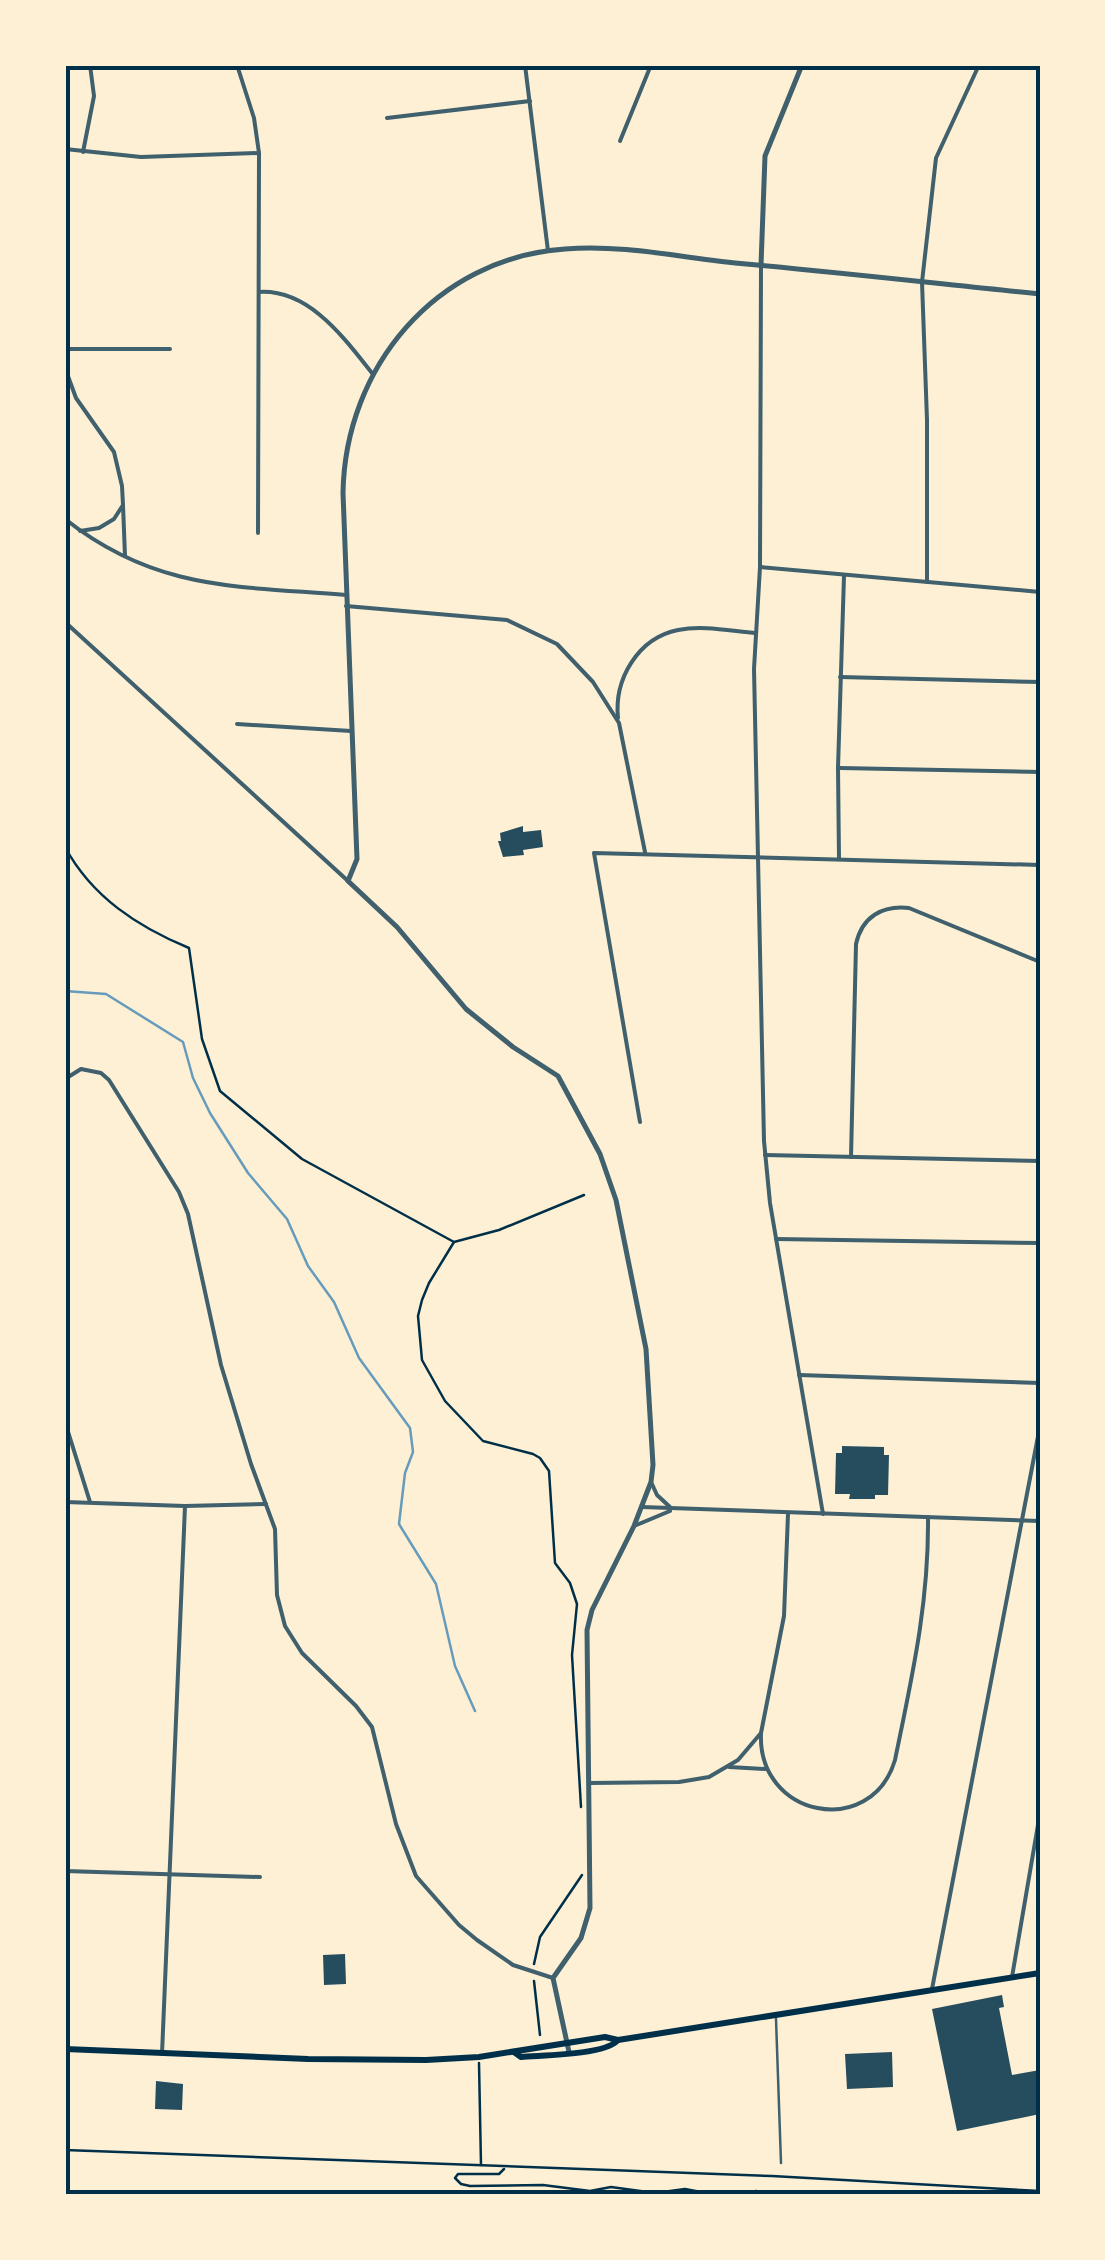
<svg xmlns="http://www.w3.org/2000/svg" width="1105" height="2260" viewBox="0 0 1105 2260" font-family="'Varela Round',sans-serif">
	<rect width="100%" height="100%" fill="#fdf0d5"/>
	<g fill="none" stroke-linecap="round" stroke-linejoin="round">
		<path stroke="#669bbc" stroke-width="2.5" d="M 65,991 L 106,994 L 183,1042 L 193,1078 L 210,1113 L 248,1173 L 287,1219 L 308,1266 L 334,1302 L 359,1358 L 410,1428 L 413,1452 L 405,1473 L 399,1524 L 436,1584 L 455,1666 L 475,1711"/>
	</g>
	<g fill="#264d5e">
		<path d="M 523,826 L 523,832 L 541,830 L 543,847 L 523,850 L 524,855 L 503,857 L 498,841 L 501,841 L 500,833 Z"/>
		<path d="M 842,1446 L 884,1447 L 884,1455 L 889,1455 L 888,1495 L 875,1495 L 875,1499 L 849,1499 L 850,1494 L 835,1494 L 836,1453 L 842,1453 Z"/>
		<path d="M 345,1954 L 346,1984 L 324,1985 L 323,1955 Z"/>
		<path d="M 1002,1995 L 1004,2007 L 999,2008 L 1012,2075 L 1040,2070 L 1040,2114 L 957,2131 L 932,2009 Z"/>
		<path d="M 892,2052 L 893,2087 L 847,2089 L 845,2054 Z"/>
		<path d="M 156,2081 L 183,2084 L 182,2110 L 155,2109 Z"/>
	</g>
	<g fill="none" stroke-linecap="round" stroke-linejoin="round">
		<g stroke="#003049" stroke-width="2.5">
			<path d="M 65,847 C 92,897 138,927 189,948 L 202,1039 L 220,1091 L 302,1159 L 454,1242 L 499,1230 L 584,1195"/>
			<path d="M 454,1242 L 429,1283 L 422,1300 L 418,1316 L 422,1360 L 445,1401 L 483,1441 L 533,1454 L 540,1458 L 549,1471 L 555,1563 L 570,1583 L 577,1604 L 572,1655 L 581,1807"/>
			<path d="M 534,1964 L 540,1937 L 582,1875"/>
			<path d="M 534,1981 L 540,2035"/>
			<path d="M 479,2063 L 481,2165"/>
			<path d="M 65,2150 L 772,2176 L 1040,2191"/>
			<path d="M 504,2169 L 499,2174 L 458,2174 L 455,2178 L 461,2184 L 470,2186 L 543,2185 L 590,2191 L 611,2187 L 655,2193 L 685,2189 L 717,2195"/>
			<path d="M 733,2195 L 756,2191 L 776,2195"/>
		</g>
		<path stroke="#3f606c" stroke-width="2.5" d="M 776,2019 L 781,2163"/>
		<g stroke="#3f606c" stroke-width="4">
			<path d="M 237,65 L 254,118 L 259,153 L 258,533"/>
			<path d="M 525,65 L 548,251"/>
			<path d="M 387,118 L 530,101"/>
			<path d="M 620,141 L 651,65"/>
			<path d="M 65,149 L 141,157 L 259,153"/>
			<path d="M 83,152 L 94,96 L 90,65"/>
			<path d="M 761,265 L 760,567 L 754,669 L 764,1141 L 770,1203 L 823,1514"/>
			<path d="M 259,292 C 309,289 344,338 372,373"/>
			<path d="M 65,349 L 170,349"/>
			<path d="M 65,368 L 76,398 L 114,452 L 122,486 L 123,505 L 114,519 L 99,528 L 80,531"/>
			<path d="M 123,505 L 125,556"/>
			<path d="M 65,519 C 156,591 237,586 346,595"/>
			<path d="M 760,567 L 1040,592"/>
			<path d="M 927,582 L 927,420 L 922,282 L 936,158 L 979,65"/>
			<path d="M 346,606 L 507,620 L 557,644 L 593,682 L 619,723 L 645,852"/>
			<path d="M 65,622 L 348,881"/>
			<path d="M 840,677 L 1040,682"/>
			<path d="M 618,718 C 614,679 638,638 678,630 C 703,625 731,631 756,633"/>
			<path d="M 237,724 L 351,731"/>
			<path d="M 840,768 L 1040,772"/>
			<path d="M 839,859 L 838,768 L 844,576"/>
			<path d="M 65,1079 L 81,1069 L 101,1073 L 109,1080 L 179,1192 L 188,1214 L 221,1365 L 251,1464 L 275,1529 L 277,1595 L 285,1626 L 302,1653 L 356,1706 L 372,1727 L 396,1824 L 416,1876 L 459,1925 L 477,1940 L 513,1965 L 553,1978"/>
			<path d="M 640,1122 L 594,853 L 1040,865"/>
			<path d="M 765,1155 L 1040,1161"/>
			<path d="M 851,1157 L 856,944 C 862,917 882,905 909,908 L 1040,962"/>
			<path d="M 776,1239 L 1040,1243"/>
			<path d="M 799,1375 L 1040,1383"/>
			<path d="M 65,1422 L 90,1502"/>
			<path d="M 652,1484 L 657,1495 L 670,1507"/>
			<path d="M 65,1502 L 185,1506 L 266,1504"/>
			<path d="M 642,1507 L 1040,1521"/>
			<path d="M 634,1526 L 670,1511"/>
			<path d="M 761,1733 C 757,1817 871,1840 895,1760 C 912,1677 929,1603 928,1517"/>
			<path d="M 729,1767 L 765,1769"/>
			<path d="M 590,1783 L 679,1782 L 709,1777 L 738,1760 L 761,1733 L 784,1616 L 788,1514"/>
			<path d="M 65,1871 L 260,1877"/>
			<path d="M 1012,1977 L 1040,1813"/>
			<path d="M 932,1989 L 1040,1426"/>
			<path d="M 162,2054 L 185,1506"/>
		</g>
		<g stroke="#3f606c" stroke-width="5">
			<path d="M 761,265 L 765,156 L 802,65"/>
			<path d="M 569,2052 L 553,1978 L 581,1938 L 590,1908 L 587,1630 L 592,1610 L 634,1526 L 651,1482 L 653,1465 L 646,1349 L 616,1200 L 600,1154 L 558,1076 L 513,1047 L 466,1009 L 397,927 L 348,881 L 357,859 L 343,493 C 345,367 436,258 565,249 C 625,244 687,259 746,264 C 844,273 942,284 1040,294"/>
		</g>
		<g stroke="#003049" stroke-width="6">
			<path d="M 65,2049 L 308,2059 L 426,2060 L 479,2057 L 605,2037 L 618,2040 L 1040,1973"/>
			<path d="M 514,2052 L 521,2057 C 543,2055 603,2055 617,2041"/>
		</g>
	</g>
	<rect width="1105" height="2260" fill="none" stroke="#fdf0d5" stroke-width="135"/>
	<rect x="68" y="68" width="970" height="2124" fill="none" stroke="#003049" stroke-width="4"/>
</svg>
